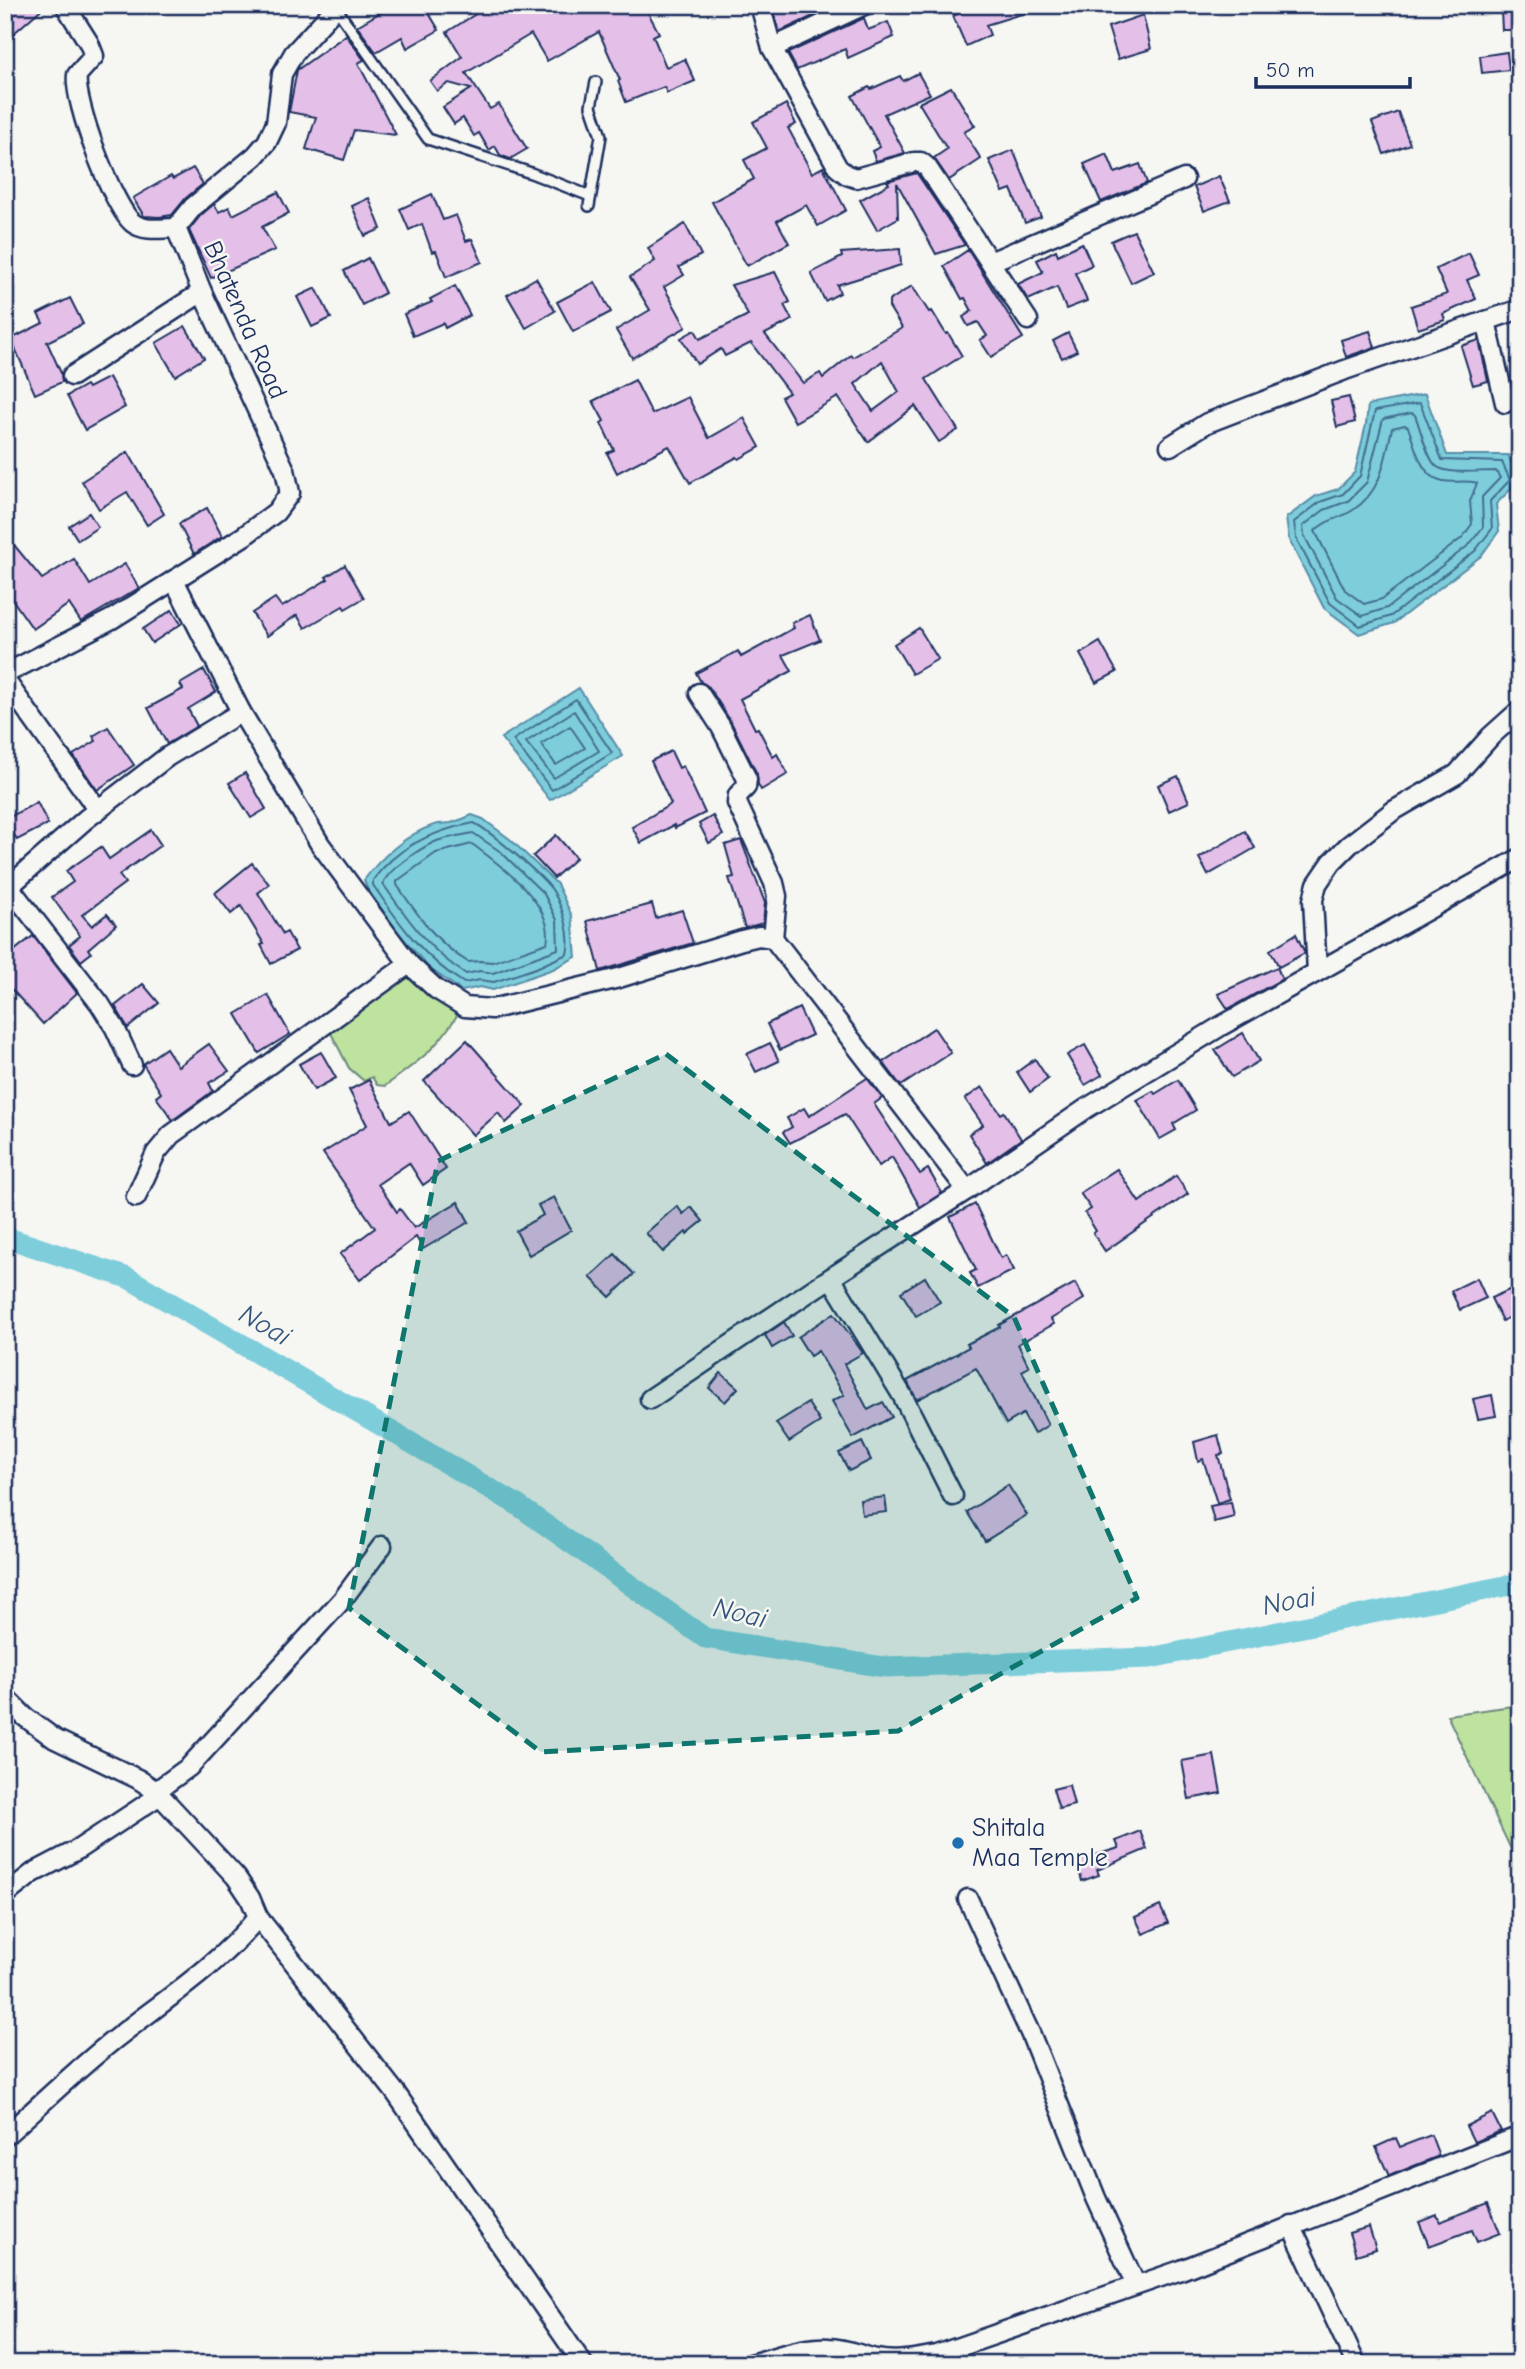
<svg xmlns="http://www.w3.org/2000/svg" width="1525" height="2369" viewBox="0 0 1525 2369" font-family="'Comic Neue',sans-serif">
	<rect width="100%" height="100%" fill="#f6f6f2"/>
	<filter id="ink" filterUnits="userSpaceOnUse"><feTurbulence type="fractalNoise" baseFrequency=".0143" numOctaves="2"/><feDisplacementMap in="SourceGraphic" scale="14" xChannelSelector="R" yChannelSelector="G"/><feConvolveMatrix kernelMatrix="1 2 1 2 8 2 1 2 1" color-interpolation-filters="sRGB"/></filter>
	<g filter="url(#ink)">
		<g fill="#bde39e" stroke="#6c897e" stroke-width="2">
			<path d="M 410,974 L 458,1014 C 435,1051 419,1061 385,1086 L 377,1085 L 372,1077 L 364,1081 L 349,1068 L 331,1033 L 317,1039 L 344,1015 Z"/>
			<path d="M 1520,1705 L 1520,1868 L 1447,1715 Z"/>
		</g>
		<g fill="#7ecddb" stroke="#568ea9" stroke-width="2">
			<path d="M 1425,394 L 1447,455 L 1508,455 L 1519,481 L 1496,504 L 1499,531 L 1481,556 L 1394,623 L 1359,634 L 1324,608 L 1289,540 L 1286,518 L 1316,496 L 1338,489 L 1355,472 L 1366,424 L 1368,405 Z"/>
			<path d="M 579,688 L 623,756 L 550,800 L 501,738 Z"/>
			<path d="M 472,815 L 483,819 L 511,840 L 557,884 L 572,916 L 576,957 L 553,969 L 493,990 L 480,987 L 462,991 L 429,968 L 397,931 L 367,888 L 364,880 C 381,857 407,834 434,825 C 440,823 445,824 451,823 C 458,821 466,818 472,815 Z"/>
		</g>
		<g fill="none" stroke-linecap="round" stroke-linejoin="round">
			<g stroke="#436e90" stroke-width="2">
				<path d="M 1420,403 L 1442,460 L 1502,462 L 1510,480 L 1490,501 L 1492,529 L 1475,551 L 1391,616 L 1360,626 L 1330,603 L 1296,538 L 1294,522 L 1320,502 L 1343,494 L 1360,476 L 1375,411 Z"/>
				<path d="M 1412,413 L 1415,415 C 1420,427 1427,458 1436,466 C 1446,475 1482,471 1496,471 L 1500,478 L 1482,497 L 1483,527 L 1469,545 L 1387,608 L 1362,616 L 1337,598 L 1304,535 L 1303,526 L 1324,510 L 1348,501 L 1367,482 L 1383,419 Z"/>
				<path d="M 1405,425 L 1408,427 C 1415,445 1420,477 1443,481 C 1454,483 1466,480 1477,483 L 1470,501 L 1472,524 L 1462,538 L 1382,599 L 1364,604 L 1345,590 L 1315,531 C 1326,519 1340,519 1353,510 C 1382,491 1385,460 1392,428 Z"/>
				<path d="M 576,699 L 612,753 L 552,790 L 513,740 Z"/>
				<path d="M 574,711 L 599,751 L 554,778 L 526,742 Z"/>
				<path d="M 570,726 L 585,748 L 556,765 L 541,744 Z"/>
				<path d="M 474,823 C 489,830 544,877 553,891 C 563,909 572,934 567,954 L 536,968 L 494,982 L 480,980 L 464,983 C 424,959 399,923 373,885 L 373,880 C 397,847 435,830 474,823 Z"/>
				<path d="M 473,833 L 501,852 L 544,894 L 557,920 L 558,949 L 493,973 L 480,971 L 466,974 C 430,952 407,918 383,884 C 387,870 426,844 440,840 C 449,837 463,835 473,833 Z"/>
				<path d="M 472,844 C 499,864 556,905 547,943 L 493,962 L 480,961 L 468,962 C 437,944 417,914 397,885 L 397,881 L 436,853 Z"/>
			</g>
			<path stroke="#7ecddb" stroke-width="21" d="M 5,1237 L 128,1278 L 516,1504 L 705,1638 L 884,1667 L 1150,1658 L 1520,1583"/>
		</g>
		<g fill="#e4bfe8" stroke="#1b2f5e" stroke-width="2" fill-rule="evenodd">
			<path d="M 5,5 L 46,5 L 5,41 Z"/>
			<path d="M 393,5 L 424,5 L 439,30 L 407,48 L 402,37 L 376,52 L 357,26 Z"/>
			<path d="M 490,5 L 644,5 L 659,33 L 653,36 L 666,67 L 685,59 L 695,81 L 667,93 L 664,87 L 626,102 L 618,81 L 620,80 L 599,32 L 547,61 L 531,34 L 466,73 L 490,109 L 499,104 L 527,149 L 510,159 L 500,155 L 495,146 L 489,150 L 479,133 L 474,136 L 463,118 L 454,124 L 443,107 L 471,89 L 449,83 L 437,91 L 430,81 L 462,57 L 447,32 Z"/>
			<path d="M 772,5 L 837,5 L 779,32 Z"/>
			<path d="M 960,5 L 1036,5 L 1037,9 L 986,25 L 990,35 L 966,46 L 953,16 L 962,12 Z"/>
			<path d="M 1520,10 L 1520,30 L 1502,30 L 1501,11 Z"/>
			<path d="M 1143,15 L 1151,49 L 1118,59 L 1108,27 Z"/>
			<path d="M 864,18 L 868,30 L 888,22 L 894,37 L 848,58 L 845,49 L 797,70 L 788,53 Z"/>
			<path d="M 346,35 L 364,60 L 358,63 L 396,135 L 354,130 L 344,160 L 306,149 L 316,117 L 289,112 L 297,70 Z"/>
			<path d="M 1507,52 L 1509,70 L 1482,73 L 1480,56 Z"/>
			<path d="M 918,73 L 930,94 L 884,114 L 905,153 L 876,161 L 872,151 L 880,147 L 852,96 L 869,87 L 871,89 L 900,76 L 903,81 Z"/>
			<path d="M 951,87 L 975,126 L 964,132 L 981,159 L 949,180 L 934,158 L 947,149 L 919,103 Z"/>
			<path d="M 786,104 L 796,124 L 788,128 L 812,173 L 823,167 L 846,210 L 818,226 L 806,205 L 777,221 L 789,243 L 747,266 L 712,202 L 754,179 L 744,160 L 767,148 L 753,122 Z"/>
			<path d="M 1398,112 L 1410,144 L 1384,154 L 1372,122 Z"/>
			<path d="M 1013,150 L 1041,217 L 1025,223 L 1011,189 L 1003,192 L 989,160 Z"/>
			<path d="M 1107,154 L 1115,173 L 1140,164 L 1147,183 L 1101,202 L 1084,164 Z"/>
			<path d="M 193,168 L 203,184 L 186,198 L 172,215 L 159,217 L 144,216 L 133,198 L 171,176 L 173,179 Z"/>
			<path d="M 917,173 L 918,175 L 965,245 L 936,254 L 897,183 L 898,218 L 877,230 L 860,200 L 889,184 L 887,181 Z"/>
			<path d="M 1219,176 L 1230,201 L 1204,211 L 1194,187 Z"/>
			<path d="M 278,192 L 289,213 L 262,227 L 275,250 L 211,278 L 189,230 L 201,215 L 214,204 L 219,212 L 229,207 L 233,215 Z"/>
			<path d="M 432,194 L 443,220 L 456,215 L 466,241 L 472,239 L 482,262 L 446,277 L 436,251 L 432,252 L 422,224 L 409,230 L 400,209 Z"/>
			<path d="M 369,198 L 381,229 L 365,236 L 352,206 Z"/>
			<path d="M 685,224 L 701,255 L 679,267 L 684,275 L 664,287 L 686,327 L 632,358 L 616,330 L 650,310 L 630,277 L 655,261 L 648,248 Z"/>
			<path d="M 1134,231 L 1154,272 L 1131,283 L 1111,241 Z"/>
			<path d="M 1082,243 L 1092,265 L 1075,273 L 1087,301 L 1066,309 L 1057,287 L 1028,300 L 1018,284 L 1043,272 L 1037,260 L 1056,250 L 1058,255 Z"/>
			<path d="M 900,249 L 901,265 L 837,285 L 840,293 L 825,301 L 811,273 L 842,257 L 841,253 Z"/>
			<path d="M 968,250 L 1023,338 L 991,357 L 980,340 L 987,336 L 978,322 L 968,326 L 963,317 L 972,311 L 965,298 L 962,299 L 944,266 Z"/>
			<path d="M 1469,253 L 1479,275 L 1467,280 L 1476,299 L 1443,314 L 1445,320 L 1418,329 L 1411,306 L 1447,294 L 1436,269 Z"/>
			<path d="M 368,258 L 385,293 L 362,305 L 344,271 Z"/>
			<path d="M 775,272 L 790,302 L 784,305 L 792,320 L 765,334 L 803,383 L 820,373 L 823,378 L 851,355 L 853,357 L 902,328 L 889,307 L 889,301 L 912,286 L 929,312 L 932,311 L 946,334 L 948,333 L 962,356 L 926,379 L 958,430 L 939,442 L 915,406 L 868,442 L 838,397 L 795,422 L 781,397 L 789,393 L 751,343 L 725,356 L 721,349 L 697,364 L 681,338 L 695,330 L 700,339 L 748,315 L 731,285 ZM 882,361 L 899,392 L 873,411 L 855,384 Z"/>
			<path d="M 536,278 L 555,311 L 526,328 L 507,295 Z"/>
			<path d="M 595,282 L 611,312 L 573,332 L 557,302 Z"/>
			<path d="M 455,286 L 470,315 L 445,328 L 443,323 L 413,336 L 404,314 L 432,302 L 430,299 Z"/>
			<path d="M 316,288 L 331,318 L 312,327 L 297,297 Z"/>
			<path d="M 70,298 L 83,324 L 47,342 L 61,373 L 62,382 L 35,394 L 11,339 L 43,323 L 38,314 Z"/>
			<path d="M 185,326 L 204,358 L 175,376 L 156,343 Z"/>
			<path d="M 1370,331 L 1375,347 L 1346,357 L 1341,340 Z"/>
			<path d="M 1068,333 L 1077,351 L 1062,358 L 1053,341 Z"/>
			<path d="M 1479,340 L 1488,381 L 1473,385 L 1461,346 Z"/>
			<path d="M 109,377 L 125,407 L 85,430 L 67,396 L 86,385 L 88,388 Z"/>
			<path d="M 635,380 L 652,414 L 688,397 L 709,438 L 744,418 L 760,447 L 739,459 L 737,457 L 690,483 L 669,446 L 617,473 L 607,453 L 614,450 L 601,423 L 604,421 L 593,401 Z"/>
			<path d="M 1349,397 L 1355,422 L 1337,427 L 1331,401 Z"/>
			<path d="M 128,452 L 164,514 L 147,525 L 127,492 L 99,509 L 82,481 Z"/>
			<path d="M 207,508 L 222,536 L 194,554 L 179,524 Z"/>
			<path d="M 89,513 L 98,527 L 78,540 L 69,526 Z"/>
			<path d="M 5,534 L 42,579 L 74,559 L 90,585 L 125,564 L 139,588 L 81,622 L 69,604 L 33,629 L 5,589 Z"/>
			<path d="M 345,565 L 364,598 L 345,609 L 343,606 L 305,628 L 297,615 L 267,636 L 252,613 L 275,598 L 282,607 L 328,579 L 326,577 Z"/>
			<path d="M 172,610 L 181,624 L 152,643 L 143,629 Z"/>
			<path d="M 810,615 L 820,640 L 783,655 L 792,671 L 740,699 L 755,729 L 758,728 L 773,757 L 777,754 L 788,774 L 761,790 L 758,785 L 757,774 L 731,722 L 709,687 L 701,682 L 696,673 L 738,651 L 741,657 L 794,628 L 792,623 Z"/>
			<path d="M 919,628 L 938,659 L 912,674 L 894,644 Z"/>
			<path d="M 1100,642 L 1117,672 L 1096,683 L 1080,654 Z"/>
			<path d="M 204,670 L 216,692 L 188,709 L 197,726 L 167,744 L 148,708 L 183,689 L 180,684 Z"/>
			<path d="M 108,727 L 134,765 L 97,790 L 73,755 L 96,741 L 93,736 Z"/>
			<path d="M 671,751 L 679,768 L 683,766 L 705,813 L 675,828 L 674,825 L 641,843 L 632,827 L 671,804 L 651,761 Z"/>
			<path d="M 245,773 L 266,809 L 251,818 L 229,783 Z"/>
			<path d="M 1178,776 L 1189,802 L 1169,811 L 1158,785 Z"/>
			<path d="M 37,802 L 48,824 L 17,840 L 6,819 Z"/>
			<path d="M 713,816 L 723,835 L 709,843 L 699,824 Z"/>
			<path d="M 151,830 L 161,845 L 119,875 L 125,883 L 82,915 L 92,926 L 107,914 L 116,925 L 88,949 L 91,953 L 81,961 L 69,945 L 80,936 L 52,897 L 73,882 L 66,871 L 101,847 L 109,859 Z"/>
			<path d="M 1245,831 L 1255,848 L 1208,875 L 1199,858 Z"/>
			<path d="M 556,835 L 576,858 L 554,878 L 533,856 Z"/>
			<path d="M 741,840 L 765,903 L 763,923 L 745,928 L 729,878 L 734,877 L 725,845 Z"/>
			<path d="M 252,863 L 269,884 L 258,893 L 283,934 L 287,932 L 297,950 L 271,964 L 261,945 L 264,944 L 241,906 L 231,914 L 215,893 Z"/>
			<path d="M 652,904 L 656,918 L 682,910 L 693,943 L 600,971 L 587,921 Z"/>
			<path d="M 1296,934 L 1305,953 L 1279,967 L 1270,950 Z"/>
			<path d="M 33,936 L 77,993 L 43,1024 L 5,982 L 5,958 Z"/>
			<path d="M 1277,967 L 1282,979 L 1228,1009 L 1218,994 Z"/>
			<path d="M 143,984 L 159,1003 L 128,1028 L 115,1006 Z"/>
			<path d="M 268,995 L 290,1034 L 259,1053 L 236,1014 Z"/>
			<path d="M 799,1008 L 812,1035 L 780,1050 L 767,1024 Z"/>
			<path d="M 934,1028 L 951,1053 L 901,1086 L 883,1062 Z"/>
			<path d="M 1243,1033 L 1259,1061 L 1232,1077 L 1215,1050 Z"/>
			<path d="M 467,1040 L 525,1106 L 506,1123 L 498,1113 L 473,1135 L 424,1081 Z"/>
			<path d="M 770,1043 L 779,1061 L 756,1072 L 747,1054 Z"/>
			<path d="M 209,1044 L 229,1071 L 209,1083 L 213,1091 L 173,1120 L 156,1097 L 161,1093 L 143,1064 L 166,1048 L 178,1066 Z"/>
			<path d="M 1085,1045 L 1102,1075 L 1085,1085 L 1067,1055 Z"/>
			<path d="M 321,1052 L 336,1078 L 314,1090 L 299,1064 Z"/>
			<path d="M 1035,1059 L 1048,1079 L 1030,1092 L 1017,1072 Z"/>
			<path d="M 867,1078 L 882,1098 L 874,1104 L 920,1174 L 928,1169 L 942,1193 L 920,1207 L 892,1157 L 879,1166 L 845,1114 L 790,1143 L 783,1132 L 792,1127 L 787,1118 L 804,1108 L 809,1116 Z"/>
			<path d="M 369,1080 L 391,1122 L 409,1111 L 446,1169 L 423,1185 L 409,1163 L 378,1184 L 397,1212 L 400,1209 L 414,1228 L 458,1202 L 469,1222 L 423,1249 L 416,1237 L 360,1280 L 340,1254 L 375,1228 L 323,1153 L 367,1125 L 349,1090 Z"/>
			<path d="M 1178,1080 L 1196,1110 L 1173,1124 L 1176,1130 L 1160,1139 L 1137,1100 L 1153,1091 L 1155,1094 Z"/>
			<path d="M 982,1087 L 1001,1114 L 1004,1112 L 1021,1139 L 987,1163 L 969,1134 L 983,1125 L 965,1099 Z"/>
			<path d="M 1117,1169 L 1139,1202 L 1176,1176 L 1188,1194 L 1105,1251 L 1093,1233 L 1096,1231 L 1085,1213 L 1091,1209 L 1080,1193 Z"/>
			<path d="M 554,1197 L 571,1230 L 529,1255 L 516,1231 L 543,1215 L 538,1205 Z"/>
			<path d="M 975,1204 L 1001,1258 L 1006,1255 L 1014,1270 L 978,1288 L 970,1273 L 976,1270 L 950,1217 Z"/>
			<path d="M 677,1206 L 683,1214 L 691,1207 L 703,1221 L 687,1234 L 686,1232 L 663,1252 L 646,1233 Z"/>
			<path d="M 615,1254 L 634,1274 L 610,1297 L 590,1277 Z"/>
			<path d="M 925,1277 L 940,1302 L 916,1316 L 901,1292 Z"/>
			<path d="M 1477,1278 L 1486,1298 L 1460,1310 L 1451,1291 Z"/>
			<path d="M 1075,1283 L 1084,1299 L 1051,1319 L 1054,1324 L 1018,1344 L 1029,1367 L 1022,1371 L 1048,1425 L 1034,1434 L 1023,1414 L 1006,1424 L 976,1368 L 917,1400 L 907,1381 L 969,1347 L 967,1344 L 1000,1327 L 999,1325 Z"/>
			<path d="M 1520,1285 L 1520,1312 L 1502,1321 L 1491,1298 Z"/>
			<path d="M 834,1313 L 863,1353 L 844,1364 L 868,1410 L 883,1402 L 892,1417 L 853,1438 L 832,1401 L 844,1395 L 818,1351 L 810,1356 L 798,1337 Z"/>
			<path d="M 784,1322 L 792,1336 L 772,1348 L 765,1335 Z"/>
			<path d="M 721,1373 L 738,1388 L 725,1402 L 709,1388 Z"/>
			<path d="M 1492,1395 L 1496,1416 L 1478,1419 L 1473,1399 Z"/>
			<path d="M 808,1403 L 820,1422 L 789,1442 L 776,1423 Z"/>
			<path d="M 1218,1435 L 1223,1454 L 1218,1455 L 1230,1499 L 1217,1503 L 1203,1459 L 1198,1461 L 1194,1442 Z"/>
			<path d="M 862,1442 L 871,1460 L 849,1471 L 839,1453 Z"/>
			<path d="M 1008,1485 L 1027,1515 L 985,1541 L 967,1512 Z"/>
			<path d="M 885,1497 L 887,1512 L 862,1515 L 860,1500 Z"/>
			<path d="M 1231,1502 L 1234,1517 L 1214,1522 L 1210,1506 Z"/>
			<path d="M 1214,1755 L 1221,1793 L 1189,1799 L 1182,1761 Z"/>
			<path d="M 1069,1785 L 1074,1805 L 1059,1809 L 1053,1789 Z"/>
			<path d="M 1140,1831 L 1147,1849 L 1097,1870 L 1099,1875 L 1082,1881 L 1076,1861 L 1119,1848 L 1116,1841 Z"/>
			<path d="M 1160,1906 L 1168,1923 L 1143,1934 L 1135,1917 Z"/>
			<path d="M 1492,2113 L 1501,2131 L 1474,2142 L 1466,2126 Z"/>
			<path d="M 1431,2135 L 1439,2156 L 1389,2176 L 1376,2147 L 1396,2138 L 1400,2147 Z"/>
			<path d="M 1488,2203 L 1500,2233 L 1477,2242 L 1472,2230 L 1429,2246 L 1419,2222 L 1437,2215 L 1440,2222 Z"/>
			<path d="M 1369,2227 L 1376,2249 L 1356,2255 L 1349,2233 Z"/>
		</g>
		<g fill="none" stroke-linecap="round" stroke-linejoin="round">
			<defs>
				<g id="service">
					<path d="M 336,8 L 428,139 L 531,173 L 590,196"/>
					<path d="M 589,206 L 601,136 L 591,106 L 596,82"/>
				</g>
				<g id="minor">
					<path d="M 65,5 L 89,43 L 94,56 L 77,75 C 73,101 113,207 133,223 C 145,232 162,228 176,228"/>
					<path d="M 760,5 L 772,48 L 838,168 L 847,175 L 856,178 L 914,162 L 921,162 L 927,167 L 1028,320"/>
					<path d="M 772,48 L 864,5"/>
					<path d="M 990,262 L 1184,179"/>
					<path d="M 1486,321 L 1505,403"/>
					<path d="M 72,376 L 202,292"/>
					<path d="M 1170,446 L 1207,423 L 1345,370 L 1520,309"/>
					<path d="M 174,580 L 241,712 L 320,844 L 409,964 L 436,989 L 465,1007 L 492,1009 L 619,978 L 742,940 L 759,936 L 773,938 L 967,1190 L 1087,1108 L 1221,1026 L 1520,858"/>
					<path d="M 5,674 L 112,619 L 244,536 L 276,512 L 290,493 L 285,470 L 202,292 L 176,228 L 193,207 L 255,156 L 267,142 L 276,123 L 282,74 L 294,53 L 338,5"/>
					<path d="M 5,680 L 98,810"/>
					<path d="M 699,693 L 721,727 L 747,779 L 746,787 L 738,795 L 737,803 L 774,883 L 777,896 L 773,938"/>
					<path d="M 10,888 L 100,1004 L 115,1028 L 132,1065"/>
					<path d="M 5,890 L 86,819 L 167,757 L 241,712"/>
					<path d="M 1317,972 L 1313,900 L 1317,884 L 1332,862 L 1349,845 L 1393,811 L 1457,774 L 1491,736 L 1520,710"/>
					<path d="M 136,1197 L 156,1153 L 171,1135 L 409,964"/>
					<path d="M 831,1278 L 902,1395 L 953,1496"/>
					<path d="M 650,1399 L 815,1288 L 967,1190"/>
					<path d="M 5,1697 L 25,1717 L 55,1739 L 138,1779 L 156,1791 L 236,1877 L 250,1898 L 258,1917 C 217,1967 160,2003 110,2043 C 74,2072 40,2105 5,2136"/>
					<path d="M 156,1791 L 189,1767 L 342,1600 L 382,1546"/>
					<path d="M 5,1895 L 33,1873 L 77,1850 L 160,1795"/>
					<path d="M 968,1899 L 1031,2035 L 1096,2198 L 1136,2285"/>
					<path d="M 258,1917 L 395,2092 L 583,2364"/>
					<path d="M 1291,2225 L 1356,2364"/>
					<path d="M 750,2364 C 775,2358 803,2346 829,2348 C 846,2348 861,2356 877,2359 C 897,2363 916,2359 936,2355 L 1181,2270 L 1520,2136"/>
				</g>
			</defs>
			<use href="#service" stroke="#1b2f5e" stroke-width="14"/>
			<use href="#minor" stroke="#1b2f5e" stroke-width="23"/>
			<use href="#service" stroke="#f6f6f2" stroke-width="9"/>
			<use href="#minor" stroke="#f6f6f2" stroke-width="18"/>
		</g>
	</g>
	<path fill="#0f766e" fill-opacity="0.2" stroke="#0f766e" stroke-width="5" stroke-dasharray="14 9" stroke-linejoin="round" d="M 666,1054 L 1014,1317 L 1137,1598 L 898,1731 L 541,1752 L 349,1608 L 438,1161 Z"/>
	<circle fill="#1f6fb2" stroke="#f6f6f2" stroke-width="2.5" cx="958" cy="1843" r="7"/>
	<g text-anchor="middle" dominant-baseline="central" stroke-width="5" stroke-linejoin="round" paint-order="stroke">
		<g font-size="26" fill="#1b2f5e" stroke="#f6f6f2">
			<text transform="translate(245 320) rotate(66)">Bhatenda Road</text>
		</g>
		<g font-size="26" fill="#1b2f5e" stroke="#f6f6f2" text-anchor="start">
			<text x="972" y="1828">Shitala<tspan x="972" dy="30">Maa Temple</tspan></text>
		</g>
		<g font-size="28" font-style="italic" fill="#34567d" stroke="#f6f6f2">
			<text transform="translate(265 1325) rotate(30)">Noai</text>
			<text transform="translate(1289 1601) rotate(-11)">Noai</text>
			<text transform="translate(740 1613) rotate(13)">Noai</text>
		</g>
	</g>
	<rect width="1525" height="2369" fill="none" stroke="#f6f6f2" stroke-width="28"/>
	<rect x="14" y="14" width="1497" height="2341" fill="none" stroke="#1b2f5e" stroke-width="2.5" filter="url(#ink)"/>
	<path d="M1256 77v10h154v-10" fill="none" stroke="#1b2f5e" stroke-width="3.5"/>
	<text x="1266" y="77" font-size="21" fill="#1b2f5e" stroke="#f6f6f2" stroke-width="5" paint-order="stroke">50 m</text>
</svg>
